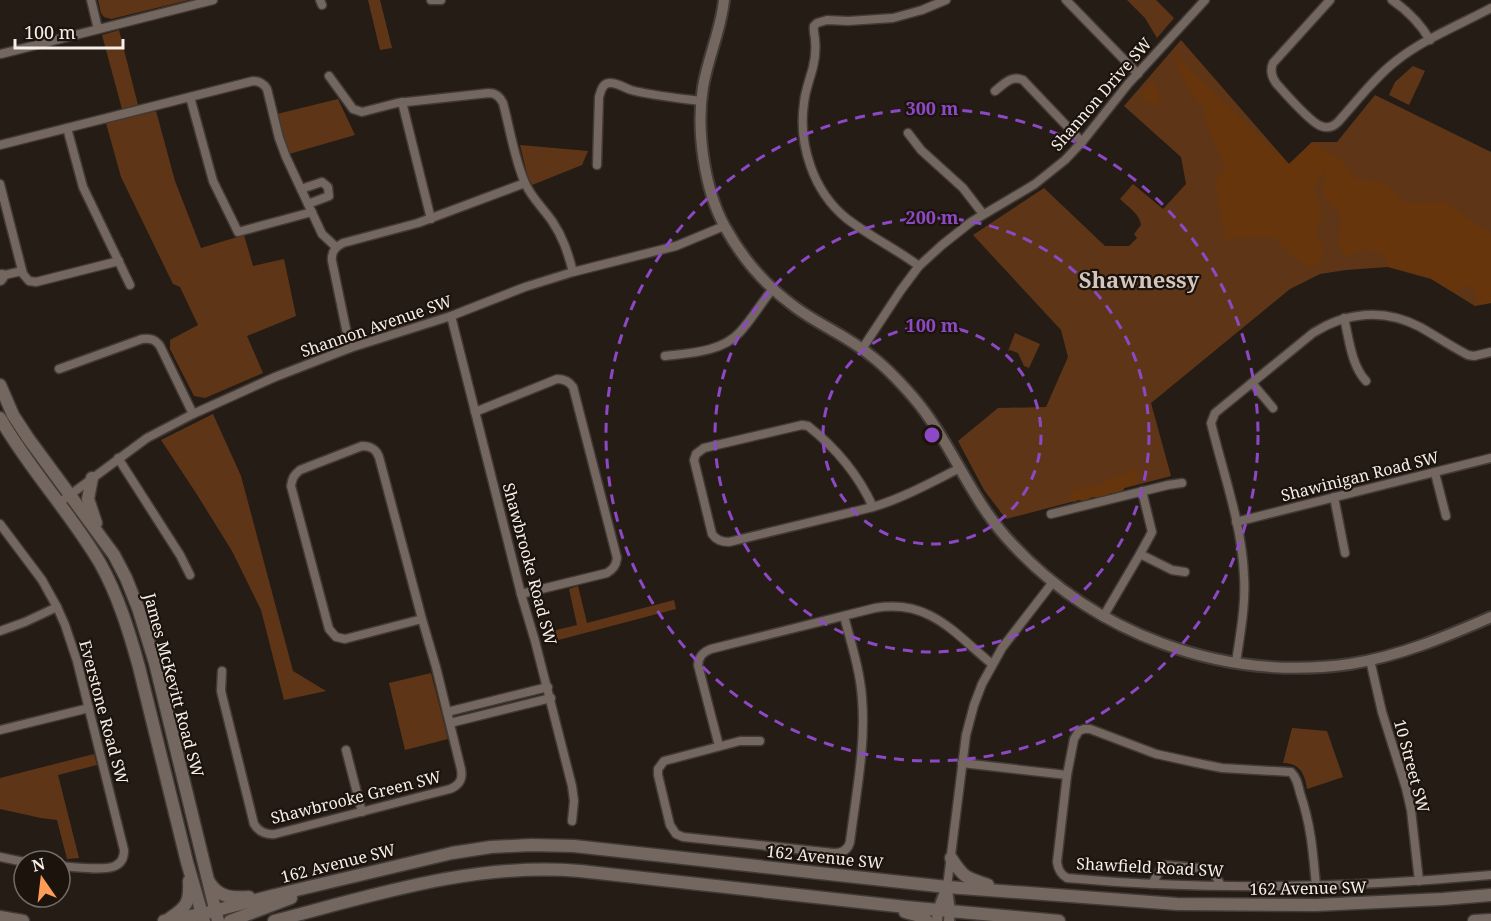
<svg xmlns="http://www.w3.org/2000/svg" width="1491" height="921" viewBox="0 0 1491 921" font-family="'Noto Serif',serif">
	<rect width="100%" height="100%" fill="#261c16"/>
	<g fill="#5e3617">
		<path d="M 98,0 L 189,0 L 111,19 L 104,17 L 101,13 Z"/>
		<path d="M 368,0 L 380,0 L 392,48 L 380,50 Z"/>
		<path d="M 1127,0 L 1156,0 L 1174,18 L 1157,38 L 1145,18 Z"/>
		<path d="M 119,30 L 138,105 L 122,109 L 102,35 Z"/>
		<path d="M 1181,40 L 1289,164 L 1312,142 L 1337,142 L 1375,95 L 1491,152 L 1491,303 L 1475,306 L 1431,279 L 1388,267 L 1346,270 L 1320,274 L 1290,289 L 1151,403 L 1171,476 L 1006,519 L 984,490 L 958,441 L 998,408 L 1046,407 L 1068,357 L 1061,330 L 973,235 L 1044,188 L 1105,246 L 1129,246 L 1137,238 L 1134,234 L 1141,225 C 1140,214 1128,207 1120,199 L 1133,184 L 1163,209 L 1186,184 L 1181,157 L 1124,106 Z"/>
		<path d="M 1413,66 L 1425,71 L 1409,105 L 1389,95 L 1395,82 Z"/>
		<path d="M 338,99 L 355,135 L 289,154 L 277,114 Z"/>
		<path d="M 156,111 L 175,181 L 201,248 L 244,235 L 253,266 L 284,259 L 296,316 L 247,336 L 263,373 L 205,398 L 194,396 L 170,349 L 170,340 L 198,325 L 180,287 L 173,284 L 121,177 L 106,123 Z"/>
		<path d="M 520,145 L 588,151 L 582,165 L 532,185 L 527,174 Z"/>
		<path d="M 1015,333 L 1040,344 L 1029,368 L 1024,366 L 1018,353 L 1010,350 L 1008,351 Z"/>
		<path d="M 213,414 L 241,476 L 293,671 L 326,691 L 284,700 L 261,610 L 232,551 L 196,493 L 161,440 Z"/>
		<path d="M 578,586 L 587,623 L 674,600 L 676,609 L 547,643 L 544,633 L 577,625 L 569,589 Z"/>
		<path d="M 431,673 L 448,739 L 405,750 L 389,683 Z"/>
		<path d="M 1292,728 L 1327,731 L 1343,777 L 1307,789 C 1305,773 1299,763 1283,763 Z"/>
		<path d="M 94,754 L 97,765 L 58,775 L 79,858 L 67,859 L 57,820 L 41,818 L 0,809 L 0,778 Z"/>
	</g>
	<g fill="#66350b">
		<path d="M 1171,51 L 1289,164 L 1312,142 L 1339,158 L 1357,179 L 1385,183 L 1405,203 L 1445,201 L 1480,227 L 1491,232 L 1491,303 L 1478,305 L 1474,289 L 1466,285 L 1455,293 L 1431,278 L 1388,267 L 1384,255 L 1364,248 L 1347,257 L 1339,247 L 1341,214 L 1324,199 L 1323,192 L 1326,168 L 1314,187 L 1322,213 L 1317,230 L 1323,249 L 1320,264 L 1309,268 L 1285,249 L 1275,237 L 1250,237 L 1225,240 L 1216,187 L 1219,173 L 1226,169 L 1208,128 L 1203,107 L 1188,89 Z"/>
		<path d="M 1150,81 L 1153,82 L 1157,88 L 1156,92 L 1160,97 L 1158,104 L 1152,104 L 1149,101 L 1145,101 L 1142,92 L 1148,86 Z"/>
		<path d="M 1133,470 L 1136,470 L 1139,474 L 1135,480 L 1135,484 L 1124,486 L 1124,490 L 1116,493 L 1111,493 L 1109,495 L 1098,498 L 1093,497 L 1084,501 L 1078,500 L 1074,502 L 1070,500 L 1070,496 L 1074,490 L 1081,488 L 1083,489 L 1104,484 L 1106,480 L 1126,475 Z"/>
	</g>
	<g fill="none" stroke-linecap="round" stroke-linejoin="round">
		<defs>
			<g id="minor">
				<path d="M 91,0 L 98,29"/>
				<path d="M 320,0 L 322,5"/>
				<path d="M 431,0 L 441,0"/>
				<path d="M 1066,0 L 1138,74"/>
				<path d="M 1330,0 L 1273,63 C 1270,70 1271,76 1276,83 C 1284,92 1311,123 1321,126 C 1328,129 1333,127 1338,122 C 1357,101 1374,78 1396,61 C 1422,40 1461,24 1491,8"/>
				<path d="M 1392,0 C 1408,11 1420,23 1430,40"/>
				<path d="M 1,54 L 213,0"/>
				<path d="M 329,76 L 353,109 L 362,112 L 397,103 L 489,93 C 496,93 500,97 503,103 C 510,129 514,158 525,183 C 531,197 543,208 552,221 C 563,237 568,253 573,272"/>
				<path d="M 995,91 C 1004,84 1011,75 1023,80 L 1082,142"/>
				<path d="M 190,97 L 213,181 L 238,232 L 312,212"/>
				<path d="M 402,102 L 431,219"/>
				<path d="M 67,128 L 83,187 L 130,285"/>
				<path d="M 908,133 L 921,150 L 963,188 L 983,214"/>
				<path d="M 0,145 L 253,81 C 259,81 264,84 267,89 L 279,138 L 286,157 L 322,234 L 336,247"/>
				<path d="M 597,165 L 599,97 C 601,91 602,84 609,83 C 617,82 624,88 631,90 C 654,96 678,98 701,101"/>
				<path d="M 0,184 L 23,274 L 29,281 L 36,282 L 119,261"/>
				<path d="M 301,189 L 322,182 L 328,187 L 329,196 L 308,204"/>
				<path d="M 919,266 C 896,249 869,236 846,218 C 813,191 798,144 804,103 C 805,91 810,79 813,67 C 815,59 816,49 815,40 C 815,36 813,30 814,26 C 815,25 816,24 817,23 L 827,20 L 848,21 L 893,18 L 922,10 L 946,0"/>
				<path d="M 0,276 L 22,271"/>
				<path d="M 451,316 L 521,594 L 535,641 L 572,786 L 574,801 L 572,821"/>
				<path d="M 1344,318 C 1349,338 1351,365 1366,381"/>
				<path d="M 350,348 L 332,261 C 331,252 335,247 343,243 L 418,223 L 525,183"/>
				<path d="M 862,349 L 901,290 L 919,266 L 942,245 L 971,222 L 1035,184 L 1065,160 L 1082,142 L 1128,84 L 1205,0"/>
				<path d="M 665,356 C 690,353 722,352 740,332 C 752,319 761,303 772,290"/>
				<path d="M 59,369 L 142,339 C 150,338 155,339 160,346 L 193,414"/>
				<path d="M 1252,383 L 1273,408"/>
				<path d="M 475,412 L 557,379 C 564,379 569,381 573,387 L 617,558 C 616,566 613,569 607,573 L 521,594"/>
				<path d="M 118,458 L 180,555 L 190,575"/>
				<path d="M 1435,473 L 1446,516"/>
				<path d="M 1334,497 L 1345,553"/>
				<path d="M 59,503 L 147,438 L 193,414 L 275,377 L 350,348 L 451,316 L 525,287 L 573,272 L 676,246 L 724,226"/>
				<path d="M 873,507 C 858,474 836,448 808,426 L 802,425 L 704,448 L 696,454 L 694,460 L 712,534 C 716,540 721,542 729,542 L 873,507 C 903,498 932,482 960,468"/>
				<path d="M 1051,514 L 1168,485 L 1182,483"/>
				<path d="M 1236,522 L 1491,458"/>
				<path d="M 0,524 L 42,580 L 57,607 L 65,625 L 77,661 L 124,850 C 124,857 122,863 115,866 C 105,871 73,867 60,866"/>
				<path d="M 1140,554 L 1152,532 L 1142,491"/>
				<path d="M 1103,617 L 1140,554 L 1172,570 L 1185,572"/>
				<path d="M 0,631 L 25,622 L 57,607"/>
				<path d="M 1370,660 L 1382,712 L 1406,788 L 1411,810 L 1419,881"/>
				<path d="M 1236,663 C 1240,634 1246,605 1244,576 C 1242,524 1223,473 1211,423 L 1215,413 L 1313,333 C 1346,312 1384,308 1420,327 C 1436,336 1452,347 1468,355 L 1474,356 L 1491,352"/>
				<path d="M 222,671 L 221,691 L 254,824 C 259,832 266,835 275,834 L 450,789 C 460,785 463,779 461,769 L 436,667 L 422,619 L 345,639 L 336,637 L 329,629 L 291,486 C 292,478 294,475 300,470 L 362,446 C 371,446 376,449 379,457 L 422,619"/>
				<path d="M 447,712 L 548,687"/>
				<path d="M 450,723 L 551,698"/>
				<path d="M 0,730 L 89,708"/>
				<path d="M 760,741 L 740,741 L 664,761 L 658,769 L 658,775 L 670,825 L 676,834 L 683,837 L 834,853 C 842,853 848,850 850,842 C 856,794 866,745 862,698 C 860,670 851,643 844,616"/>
				<path d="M 719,746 L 698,665 C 699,656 703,652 711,649 L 875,608 C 930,599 954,633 992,664"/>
				<path d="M 346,750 L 362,812"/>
				<path d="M 962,763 L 1067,775"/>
				<path d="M 0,857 L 24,862"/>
				<path d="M 1152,884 L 1163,865 L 1211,869 L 1221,885"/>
				<path d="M 1316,886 C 1313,852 1311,825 1300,793 C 1298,785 1297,778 1291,772 L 1222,768 L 1197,763 L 1156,754 L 1090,729 L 1084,729 L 1079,731 L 1074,739 L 1067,775 L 1057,862 C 1058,869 1060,874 1067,878 C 1207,891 1350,888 1491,875"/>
				<path d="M 947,887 L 966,735 L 974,705 L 982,684 L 1002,648 L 1053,582"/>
			</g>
			<g id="tertiary">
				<path d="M 724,0 C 721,30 708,57 703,87 C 696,129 704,189 725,227 C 742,258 766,286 795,307 C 819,325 847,336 870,355 C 886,367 900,382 913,397 C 950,440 968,494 1005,536 C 1090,633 1222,682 1350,664 C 1400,656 1445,637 1491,617"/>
				<path d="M 947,890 L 950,911 L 949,921"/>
				<path d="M 937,921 L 938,910 L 947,887"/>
			</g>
			<g id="secondary">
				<path d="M 0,279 L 2,276"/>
				<path d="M 0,385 L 13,415 L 28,438 L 114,555 L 126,578 L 138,608 L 155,663 L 218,921"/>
				<path d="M 0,418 C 29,469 70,512 100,563 C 118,595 129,631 139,667 L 187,862 L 204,921"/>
				<path d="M 92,478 L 88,499 L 96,523"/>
				<path d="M 951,858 C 963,877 966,878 988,885"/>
				<path d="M 209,882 C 219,898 232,898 249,897"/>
				<path d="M 905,912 L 920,916 L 927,921"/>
				<path d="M 0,917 L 23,921"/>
				<path d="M 170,918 C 187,907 190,902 189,881"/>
				<path d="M 164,921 L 202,914 L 271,896 L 452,853 L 491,847 L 531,845 L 574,846 L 601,849 L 947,887 L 1177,904 L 1316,905 L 1443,899 L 1491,895"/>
				<path d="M 230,921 L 291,898"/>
				<path d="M 274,921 C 374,895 475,862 580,871 L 906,907 L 1059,921"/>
				<path d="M 1474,921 L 1491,920"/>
			</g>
		</defs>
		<use href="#minor" stroke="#413a36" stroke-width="11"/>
		<use href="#tertiary" stroke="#413a36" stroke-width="14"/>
		<use href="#secondary" stroke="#413a36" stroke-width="15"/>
		<use href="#minor" stroke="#736760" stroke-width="8"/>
		<use href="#tertiary" stroke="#736760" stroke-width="10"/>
		<use href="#secondary" stroke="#736760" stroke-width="12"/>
	</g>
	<g fill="none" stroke="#8d49c5" stroke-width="3" stroke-dasharray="10 8">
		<circle cx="932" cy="435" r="109"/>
		<circle cx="932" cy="435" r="217"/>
		<circle cx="932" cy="435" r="326"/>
	</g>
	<g text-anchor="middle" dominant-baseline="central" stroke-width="4.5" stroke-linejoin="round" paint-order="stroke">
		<g font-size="16" fill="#f5eee9" stroke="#1c130d">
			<text transform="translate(1101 94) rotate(-49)">Shannon Drive SW</text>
			<text transform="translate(376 326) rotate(-19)">Shannon Avenue SW</text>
			<text transform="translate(1360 476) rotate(-14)">Shawinigan Road SW</text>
			<text transform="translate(530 564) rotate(75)">Shawbrooke Road SW</text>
			<text transform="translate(174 685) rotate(75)">James McKevitt Road SW</text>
			<text transform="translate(104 712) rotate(75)">Everstone Road SW</text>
			<text transform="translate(1412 766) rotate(75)">10 Street SW</text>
			<text transform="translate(356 797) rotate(-14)">Shawbrooke Green SW</text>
			<text transform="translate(825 857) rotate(6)">162 Avenue SW</text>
			<text transform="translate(338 863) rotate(-14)">162 Avenue SW</text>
			<text transform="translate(1150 867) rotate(3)">Shawfield Road SW</text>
			<text transform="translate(1308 888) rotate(-1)">162 Avenue SW</text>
		</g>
		<g font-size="22" font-weight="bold" fill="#d2c5bd" stroke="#1c130d">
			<text x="1139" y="279">Shawnessy</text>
		</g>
	</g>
	<circle cx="932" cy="435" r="9" fill="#8d49c5" stroke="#1c130d" stroke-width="3"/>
	<g font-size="18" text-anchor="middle" font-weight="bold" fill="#8d49c5" stroke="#1c130d" stroke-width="4.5" stroke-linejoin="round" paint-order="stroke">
		<text x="932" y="115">300 m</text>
		<text x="932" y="224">200 m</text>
		<text x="932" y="332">100 m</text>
	</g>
	<g transform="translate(42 879) rotate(346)"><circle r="28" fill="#1c130d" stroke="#736b65" stroke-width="1.5"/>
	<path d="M0-4.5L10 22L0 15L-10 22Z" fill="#fd9d55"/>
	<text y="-9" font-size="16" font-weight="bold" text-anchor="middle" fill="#f5eee9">N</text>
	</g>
	<path d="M15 39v9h108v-9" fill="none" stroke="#f5eee9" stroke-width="3"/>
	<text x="24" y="39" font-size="18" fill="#f5eee9" stroke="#1c130d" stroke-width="4.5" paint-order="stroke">100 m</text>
</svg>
